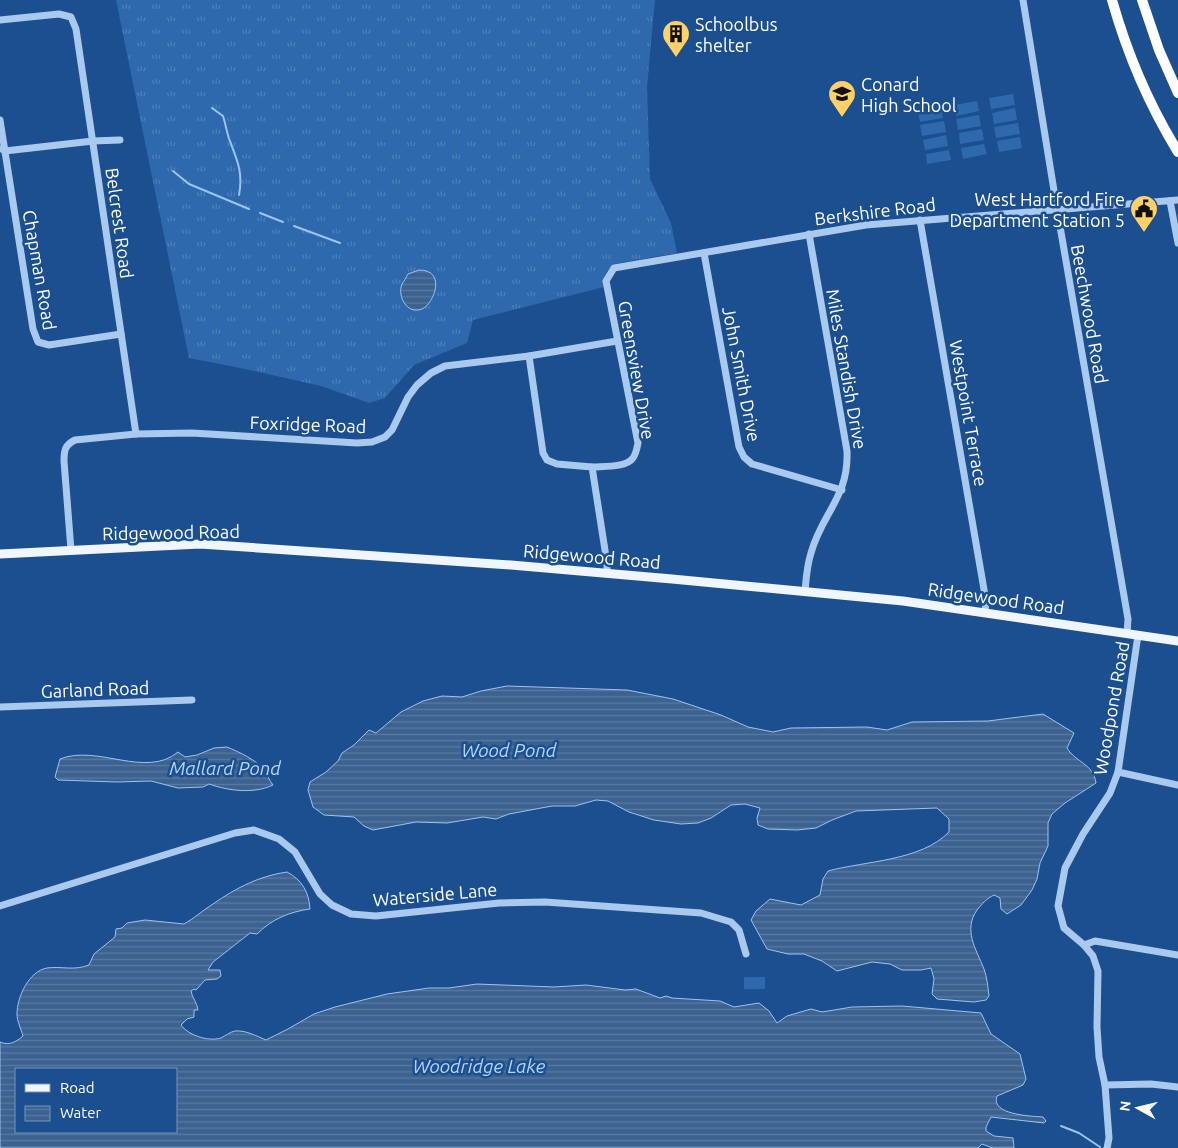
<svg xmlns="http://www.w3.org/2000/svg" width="1178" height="1148" viewBox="0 0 1178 1148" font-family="Ubuntu,sans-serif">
	<defs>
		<pattern id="grass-tufts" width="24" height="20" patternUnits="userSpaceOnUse" patternTransform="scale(1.25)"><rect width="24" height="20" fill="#2e69ad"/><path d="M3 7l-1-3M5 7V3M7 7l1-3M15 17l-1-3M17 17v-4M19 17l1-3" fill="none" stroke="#4d80b9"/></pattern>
		<pattern id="water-rules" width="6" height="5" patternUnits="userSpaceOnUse" patternTransform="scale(1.25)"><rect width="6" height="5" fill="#3c6290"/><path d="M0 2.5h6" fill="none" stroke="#597aa1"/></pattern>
	</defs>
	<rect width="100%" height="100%" fill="#1b4f8f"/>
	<path fill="url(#grass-tufts)" d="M 116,0 L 655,0 L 647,87 L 650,179 L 671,223 L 677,253 L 613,264 L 607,272 L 604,287 L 473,320 L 467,343 L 414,365 L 385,398 L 369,403 L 321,386 L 240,368 L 189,358 Z"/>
	<g fill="#2e69ad">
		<path d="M 1013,94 L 1015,105 L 991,109 L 989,98 Z"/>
		<path d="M 977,101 L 979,111 L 956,116 L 954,105 Z"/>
		<path d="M 941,107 L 943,118 L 920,122 L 918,111 Z"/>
		<path d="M 1015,108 L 1017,120 L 994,124 L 992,113 Z"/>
		<path d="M 979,115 L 981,126 L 958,130 L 956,119 Z"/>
		<path d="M 944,121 L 946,132 L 922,136 L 920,125 Z"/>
		<path d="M 1018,123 L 1020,134 L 996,138 L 994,127 Z"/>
		<path d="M 982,129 L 984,140 L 960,144 L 959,133 Z"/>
		<path d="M 946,135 L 948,146 L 925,150 L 923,140 Z"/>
		<path d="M 1020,137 L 1022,148 L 999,152 L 997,141 Z"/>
		<path d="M 984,144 L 987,154 L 963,159 L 961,148 Z"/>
		<path d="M 949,150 L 951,160 L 927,164 L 926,154 Z"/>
		<rect x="744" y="977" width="21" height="12"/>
	</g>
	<g fill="url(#water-rules)" stroke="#9cc4f0" fill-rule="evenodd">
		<path d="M 419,270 C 447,270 434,304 422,309 C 407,315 397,296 402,284 C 404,281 406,278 408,274 Z"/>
		<path d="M 507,686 L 627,690 L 673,699 L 721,715 L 748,727 L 773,732 L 791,728 L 867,727 L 887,730 L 912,722 L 988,721 L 1043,714 L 1074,733 L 1067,748 C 1076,763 1093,763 1096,783 L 1065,803 L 1052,814 L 1048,823 L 1048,846 L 1040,863 L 1037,879 L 1032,890 L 1021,905 L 1007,914 L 1001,909 L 1000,898 L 994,895 C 986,899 983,903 977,910 C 963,930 976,949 984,969 C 987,977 988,987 989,996 L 986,1000 L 974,1002 L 937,999 L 932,994 L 934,979 L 931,968 L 921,970 L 902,970 L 890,964 L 872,962 L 837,971 L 822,961 L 804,954 L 788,954 L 767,949 L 751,920 L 756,911 L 770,899 L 801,905 L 820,895 L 823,879 L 828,871 C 865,861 921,861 949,832 L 949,819 L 937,808 L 856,811 L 832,820 L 816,828 L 797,830 L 768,829 L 758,825 L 757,818 L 760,808 L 745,804 L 731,805 L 711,818 L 698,823 L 681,824 L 654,820 L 629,812 L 608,801 L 596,800 L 575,806 L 552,806 L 509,814 L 496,819 L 483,817 L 447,823 L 416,822 L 373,830 L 364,826 L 354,817 L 324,815 L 313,807 L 308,790 L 310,782 L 326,772 L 338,761 L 342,753 L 354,745 L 369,730 L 376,733 L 401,712 L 423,701 L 442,696 L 462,697 L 481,691 Z"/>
		<path d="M 227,747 C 239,752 257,760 265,771 C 268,776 269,780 273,785 C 254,794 229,791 209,784 L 203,787 L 178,788 L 151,781 L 117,782 L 58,780 L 55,777 L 60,759 C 97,744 146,779 178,752 L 185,757 L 197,755 L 214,748 Z"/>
		<path d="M 287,872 C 302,880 309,892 310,909 C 289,912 272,919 257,934 L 250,933 L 213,962 L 208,970 L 220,970 L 221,976 L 217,979 L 205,980 L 196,990 L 194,989 L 191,991 C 192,998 197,1002 198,1010 L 194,1010 L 194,1017 L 187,1019 L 181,1025 C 188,1035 208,1042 221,1038 C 225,1036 230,1032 235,1031 C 246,1030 256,1036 266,1040 L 288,1029 L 314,1014 L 335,1007 L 387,994 L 429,988 L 449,988 L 477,984 L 554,987 L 586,985 L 625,990 L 636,989 L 660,998 L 666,996 L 672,998 L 720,1001 L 734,1007 L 759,1003 L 769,1011 L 777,1023 L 787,1016 L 811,1009 L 822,1012 L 852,1007 L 902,1006 L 981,1013 L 991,1034 L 1020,1054 L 1026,1079 L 1023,1085 L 997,1096 C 990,1115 1031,1116 1043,1117 L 1046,1121 L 1044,1123 L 991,1117 L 986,1127 L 986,1131 L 994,1136 L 1013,1138 L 1014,1148 L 993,1148 L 982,1144 L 978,1148 L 0,1148 L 0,1042 C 9,1046 16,1042 23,1036 C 21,1029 17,1021 17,1014 C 17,997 29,971 47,968 C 62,966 74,971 89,965 L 94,954 L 115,937 L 116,929 L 122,928 L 127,923 L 145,920 L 184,924 C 195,918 203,910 213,904 C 236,888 259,876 287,872 ZM 16,1069 L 176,1069 L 176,1132 L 16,1132 Z"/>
	</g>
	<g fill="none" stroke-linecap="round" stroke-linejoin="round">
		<g stroke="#9cc4f0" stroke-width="2">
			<path d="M 212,108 L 223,116 C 226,125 227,135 231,144 C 238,162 243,174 239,195"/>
			<path d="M 173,171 L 189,184 L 249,209"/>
			<path d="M 260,213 L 283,222"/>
			<path d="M 294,226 L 340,243"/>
			<path d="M 1061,1126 L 1079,1133 L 1100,1147"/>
		</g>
		<g stroke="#a9c9ee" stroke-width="7">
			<path d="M 1023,0 L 1057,209 L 1128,619 L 1127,634"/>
			<path d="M 0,20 L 59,14 L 71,17 L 76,29 L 136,434"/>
			<path d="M 0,120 L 33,329 L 38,342 L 49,345 L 121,334"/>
			<path d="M 2,149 L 5,151 L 93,141 L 120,140"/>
			<path d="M 1170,201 L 1178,243"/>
			<path d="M 920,220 L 986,601 L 985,612"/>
			<path d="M 704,253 L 739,447 L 744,457 L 752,464 L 842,490"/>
			<path d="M 529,356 L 543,453 L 547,460 L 557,464 L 592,467 L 607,563 L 607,573"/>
			<path d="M 592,467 C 603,466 626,468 633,458 C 636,454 637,448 638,443 L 606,281 L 614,268 L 866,225 L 1178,200"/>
			<path d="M 71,550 L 64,461 C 64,450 65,445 75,440 L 136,434 L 192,433 L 357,443 L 372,442 L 385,437 L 392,430 L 408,397 L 417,385 L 431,373 L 445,366 L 529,356 L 617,341"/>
			<path d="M 805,591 C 806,579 807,565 811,553 C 822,513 849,497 847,451 L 809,234"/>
			<path d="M 0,707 L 192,700"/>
			<path d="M 1118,772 L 1178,785"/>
			<path d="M 0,906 L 235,833 L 254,830 L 279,839 L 295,852 L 320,894 L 332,905 L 351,914 L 376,916 L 499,903 L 545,902 L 701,913 L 731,922 L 739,930 L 746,954"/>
			<path d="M 1084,945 L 1095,941 L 1178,955"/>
			<path d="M 1105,1085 L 1151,1084 L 1178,1087"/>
			<path d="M 1107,1148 L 1109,1138 L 1105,1085 L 1099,1057 L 1097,1027 L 1098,971 L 1093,956 L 1084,945 L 1064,928 L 1058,906 L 1065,868 L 1083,834 L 1110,793 L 1118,772 L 1138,635"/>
		</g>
		<path stroke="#f0f6ff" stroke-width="9" d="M 0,554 L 200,544 L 511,565 L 672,579 L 903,601 L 1178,641"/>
		<g stroke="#fff" stroke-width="10">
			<path d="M 1112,0 C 1127,53 1149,105 1178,152"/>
			<path d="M 1142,0 L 1159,50 L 1178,93"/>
		</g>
	</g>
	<defs>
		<symbol id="building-pin" viewBox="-11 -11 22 30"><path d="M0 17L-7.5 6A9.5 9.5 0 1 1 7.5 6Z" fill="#ffd166" stroke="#1b4f8f"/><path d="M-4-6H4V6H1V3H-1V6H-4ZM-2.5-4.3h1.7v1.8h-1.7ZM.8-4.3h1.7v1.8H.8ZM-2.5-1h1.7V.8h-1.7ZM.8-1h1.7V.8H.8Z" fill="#111"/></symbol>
		<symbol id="school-pin" viewBox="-11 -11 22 30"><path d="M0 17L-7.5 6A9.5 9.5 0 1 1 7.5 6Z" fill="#ffd166" stroke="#1b4f8f"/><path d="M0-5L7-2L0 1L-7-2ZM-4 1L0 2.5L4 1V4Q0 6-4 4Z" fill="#111"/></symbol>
		<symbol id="civic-pin" viewBox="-11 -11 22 30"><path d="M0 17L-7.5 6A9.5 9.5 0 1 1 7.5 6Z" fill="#ffd166" stroke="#1b4f8f"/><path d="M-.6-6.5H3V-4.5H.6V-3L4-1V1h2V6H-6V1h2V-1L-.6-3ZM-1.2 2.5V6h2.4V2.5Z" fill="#111"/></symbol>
	</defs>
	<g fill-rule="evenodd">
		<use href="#building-pin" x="660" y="18" width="32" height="43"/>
		<use href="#school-pin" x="826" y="78" width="32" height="43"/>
		<use href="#civic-pin" x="1128" y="193" width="32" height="43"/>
	</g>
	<g text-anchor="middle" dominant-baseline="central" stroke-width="5" stroke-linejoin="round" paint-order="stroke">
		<g font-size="18" fill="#fff" stroke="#1b4f8f" text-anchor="start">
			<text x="695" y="24">Schoolbus<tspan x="695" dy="21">shelter</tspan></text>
			<text x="861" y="84">Conard<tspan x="861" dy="21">High School</tspan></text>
			<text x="1125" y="199" text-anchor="end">West Hartford Fire<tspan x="1125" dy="21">Department Station 5</tspan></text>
		</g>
		<g font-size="18" fill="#fff" stroke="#1b4f8f">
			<text transform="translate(875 211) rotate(-7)">Berkshire Road</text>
			<text transform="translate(120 223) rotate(82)">Belcrest Road</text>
			<text transform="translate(40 270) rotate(80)">Chapman Road</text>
			<text transform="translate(1090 314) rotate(80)">Beechwood Road</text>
			<text transform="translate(847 369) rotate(80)">Miles Standish Drive</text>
			<text transform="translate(637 370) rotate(80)">Greensview Drive</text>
			<text transform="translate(742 374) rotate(79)">John Smith Drive</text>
			<text transform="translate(969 413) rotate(80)">Westpoint Terrace</text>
			<text transform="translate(308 424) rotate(2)">Foxridge Road</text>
			<text transform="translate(171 532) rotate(-1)">Ridgewood Road</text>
			<text transform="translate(592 556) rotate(5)">Ridgewood Road</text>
			<text transform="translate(996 598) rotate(8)">Ridgewood Road</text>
			<text transform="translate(95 689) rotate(-2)">Garland Road</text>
			<text transform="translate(1111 708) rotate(-80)">Woodpond Road</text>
			<text transform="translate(435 894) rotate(-5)">Waterside Lane</text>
		</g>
		<g font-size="19" font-style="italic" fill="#b5d3f5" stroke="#1b4f8f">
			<text x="509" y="750">Wood Pond</text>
			<text x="225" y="768">Mallard Pond</text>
			<text x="479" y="1066">Woodridge Lake</text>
		</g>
	</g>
	<rect x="15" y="1068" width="162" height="65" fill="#1b4f8f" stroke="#7695bc"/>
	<rect x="25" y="1084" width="25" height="8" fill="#f0f6ff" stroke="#7695bc"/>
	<text x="60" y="1093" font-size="15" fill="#ffffff">Road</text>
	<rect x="25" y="1106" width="25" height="15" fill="url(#water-rules)" stroke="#7695bc"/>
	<text x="60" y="1118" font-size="15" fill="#ffffff">Water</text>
	<g transform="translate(1138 1108) rotate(278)" stroke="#1b4f8f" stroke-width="4" paint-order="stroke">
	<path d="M0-4L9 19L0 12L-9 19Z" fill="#ffffff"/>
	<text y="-8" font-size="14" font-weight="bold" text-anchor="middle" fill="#ffffff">N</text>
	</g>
</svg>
